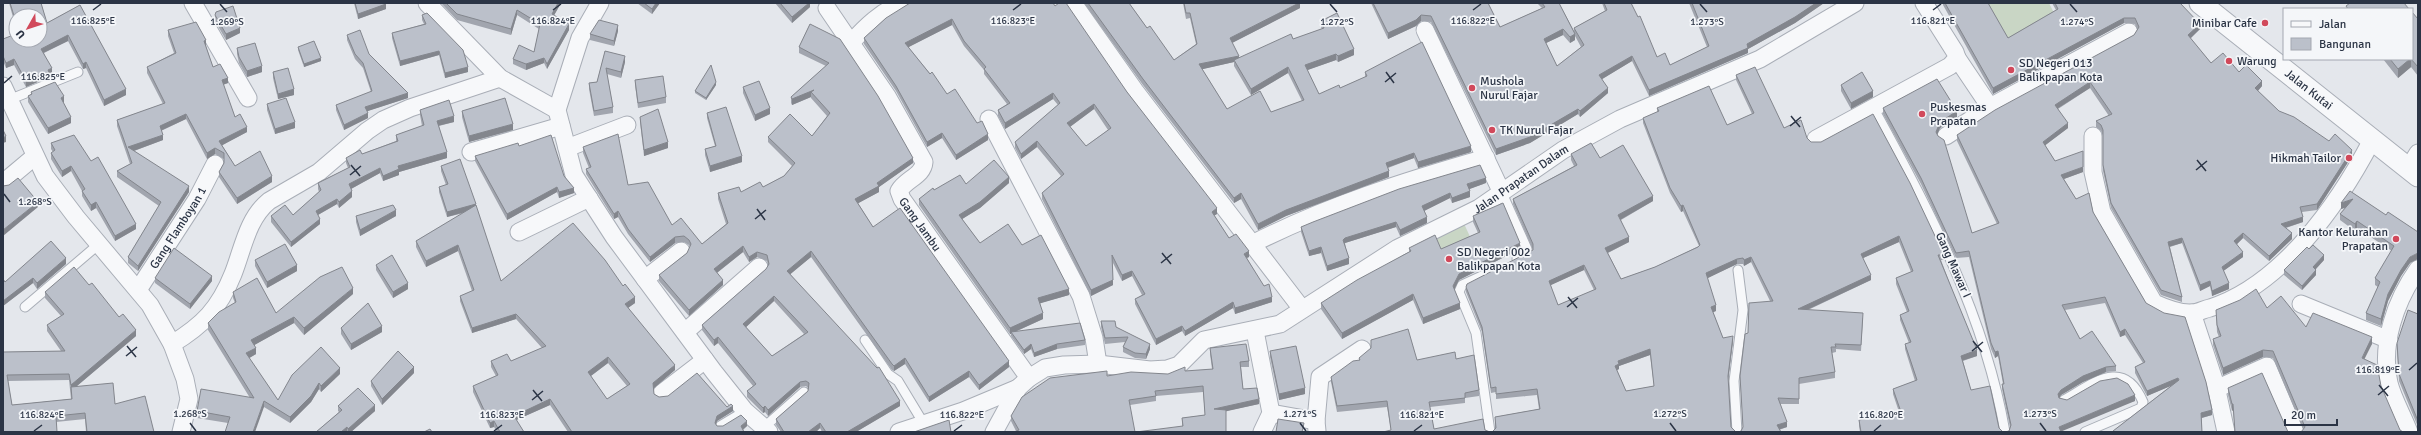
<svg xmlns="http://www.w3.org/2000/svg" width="2421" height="435" viewBox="0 0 2421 435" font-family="Signika,sans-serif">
	<rect width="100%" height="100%" fill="#e4e7ec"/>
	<g fill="#c9d6c5">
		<path d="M 1988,3 L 2049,3 L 2054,13 L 2009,40 Z"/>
		<path d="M 1460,215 L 1472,241 L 1442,254 L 1430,228 Z"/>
	</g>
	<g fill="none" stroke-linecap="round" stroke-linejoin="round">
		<defs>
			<g id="service">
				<path d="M 6,101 L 78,72"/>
				<path d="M 1874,109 C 1930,211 1985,316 2005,432"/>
				<path d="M 1502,193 L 1527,249 L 1526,254 L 1517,259"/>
				<path d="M 25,307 L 99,244"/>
				<path d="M 865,340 L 888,374 L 898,381 L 924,424"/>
				<path d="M 2064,400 C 2094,383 2124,357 2143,402 L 2141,408 L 2085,432"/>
				<path d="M 720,426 L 745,411"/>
				<path d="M 763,428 L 804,392"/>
				<path d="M 1490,432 L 1476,333 L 1459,292 L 1462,285 L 1497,269"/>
				<path d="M 1737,432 L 1734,381 L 1743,310 L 1738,270"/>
			</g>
			<g id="minor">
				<path d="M 193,3 L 248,98"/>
				<path d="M 427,3 L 500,78 L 557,110"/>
				<path d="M 600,3 L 580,38 L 557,110 L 574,175 L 614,237 L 714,372 L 745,411 L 769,432"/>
				<path d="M 1073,3 L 1135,91 L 1302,309"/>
				<path id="s1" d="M 827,8 L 887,96 L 924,162 C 923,176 906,179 899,191 L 902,199 L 1029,378"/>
				<path d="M 1425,30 L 1502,193"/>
				<path d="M 851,43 C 866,26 881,12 902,3"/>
				<path d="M 1957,58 L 1990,107"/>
				<path d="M 3,86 L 45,176 L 76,217 L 150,305 L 172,344 L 185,379 L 189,399 L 181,432"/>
				<path d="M 989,119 L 1081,296 L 1094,338 L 1098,364"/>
				<path d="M 1946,136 L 1990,107 L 2129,32"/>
				<path d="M 2093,136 L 2093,172 L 2102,212 L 2154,303 C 2165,308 2179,314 2192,313 C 2198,313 2204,309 2210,308 C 2282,285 2338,205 2372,140"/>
				<path d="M 1816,139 L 1950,66 L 1957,58 L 1955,52 L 1924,3"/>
				<path d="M 567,148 L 627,125"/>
				<path d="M 471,152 L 561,126"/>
				<path d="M 2408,169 L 2418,153"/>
				<path d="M 3,183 L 34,157"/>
				<path d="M 519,232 L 589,198"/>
				<path d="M 1252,244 C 1327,206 1405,181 1486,158"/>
				<path d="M 645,279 L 681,251"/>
				<path id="s2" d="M 138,290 L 197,199 L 215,164"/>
				<path d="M 2301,304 L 2389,340"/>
				<path d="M 2192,313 L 2216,386 L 2226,432"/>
				<path d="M 1255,331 L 1271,413 L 1262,432"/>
				<path d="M 685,332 L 759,267"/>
				<path d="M 172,344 C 203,325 219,309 233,274 C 243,249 247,219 269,201 L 319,172 L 367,131 L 383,120 L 410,108 L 500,78"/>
				<path d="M 2216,389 L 2267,366 L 2295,432"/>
				<path d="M 662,393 L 705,360"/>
				<path d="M 1271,413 L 1316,421 L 1317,431"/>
				<path d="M 1316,421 L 1320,377 L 1362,349"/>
				<path d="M 899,432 L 963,411 L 1018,388"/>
				<path id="s3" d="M 994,432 L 1018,388 L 1029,378 L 1045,368 L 1064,365 L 1098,364 L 1150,370 L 1167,369 L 1179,365 L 1204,340 L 1280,324 L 1398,248 L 1479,208 L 1563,150 L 1620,119 L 1760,59 L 1855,3"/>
				<path d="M 2409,432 C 2403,416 2393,399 2389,383 C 2380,344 2396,300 2418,269"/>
			</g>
			<g id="tertiary">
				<path id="s4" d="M 2200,3 L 2418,176"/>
			</g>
		</defs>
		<use href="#service" stroke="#a9aeb7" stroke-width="11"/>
		<use href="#minor" stroke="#a9aeb7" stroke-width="19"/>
		<use href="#tertiary" stroke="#a9aeb7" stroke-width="23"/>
		<use href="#service" stroke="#f7f8fa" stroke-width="9"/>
		<use href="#minor" stroke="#f7f8fa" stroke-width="17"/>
		<use href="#tertiary" stroke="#f7f8fa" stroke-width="21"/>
	</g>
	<g fill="#a1a5ae" fill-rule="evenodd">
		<path d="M 9,3 L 41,3 L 47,23 L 80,5 L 126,95 L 104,106 L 86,68 L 83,69 L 68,41 L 44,53 L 52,74 L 49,75 L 49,77 L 26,87 L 14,65 L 6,68 L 3,61 L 3,39 L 40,40 L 16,16 L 16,28 Z"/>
		<path d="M 354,3 L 386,3 L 386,9 L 358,19 Z"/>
		<path d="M 441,3 L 561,3 L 554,15 L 569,30 L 547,69 L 544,63 L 526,70 L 513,64 L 513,59 L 534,52 L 539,29 L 517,15 L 511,35 L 457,20 Z"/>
		<path d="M 637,3 L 660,3 L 652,14 Z"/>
		<path d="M 775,3 L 810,3 L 810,7 L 792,23 Z"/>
		<path d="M 1084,3 L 1129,3 L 1147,28 L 1174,60 L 1196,44 L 1190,18 L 1186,19 L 1183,3 L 1300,3 L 1300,8 L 1232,43 L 1239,58 L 1322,29 L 1321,27 L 1321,21 L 1354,55 L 1338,62 L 1336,60 L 1307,70 L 1319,94 L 1340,88 L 1365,77 L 1365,72 L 1471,152 L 1418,168 L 1414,158 L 1388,168 L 1389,177 L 1286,216 L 1258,230 L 1241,199 L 1234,203 L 1143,85 ZM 1234,62 L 1234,66 L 1251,95 L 1288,73 L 1302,101 L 1271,112 L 1227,109 L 1202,69 Z"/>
		<path d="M 1371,3 L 1488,3 L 1500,27 L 1542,8 L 1537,3 L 1559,3 L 1574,31 L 1574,28 L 1605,11 L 1602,3 L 1631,3 L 1657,57 L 1670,65 L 1707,47 L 1689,3 L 1824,3 L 1795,23 L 1748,49 L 1748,53 L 1649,96 L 1632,61 L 1602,79 L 1608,93 L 1580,117 L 1578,114 L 1530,143 L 1496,155 L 1431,22 L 1421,21 L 1416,26 L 1388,39 ZM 1563,35 L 1570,43 L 1575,40 L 1575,36 L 1581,47 L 1557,66 L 1546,43 Z"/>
		<path d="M 1943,3 L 1988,3 L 2008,38 L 2056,10 L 2052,3 L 2180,3 L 2200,29 L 2190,38 L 2211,63 L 2239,72 L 2262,86 L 2258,91 L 2279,111 L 2352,156 L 2317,210 L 2302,212 L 2303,222 L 2286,228 L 2292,239 L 2269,261 L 2243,238 L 2237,244 L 2243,257 L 2223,271 L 2229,289 L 2212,296 L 2210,286 L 2200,291 L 2182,243 L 2170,247 L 2182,297 L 2182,302 L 2161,295 L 2111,208 L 2103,171 L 2103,136 L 2101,131 L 2096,127 L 2096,121 L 2109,116 L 2090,88 L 2058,109 L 2068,128 L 2045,145 L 2055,161 L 2083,172 L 2064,179 L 2076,199 L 2093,212 L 2146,303 L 2212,415 L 2202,418 L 2202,432 L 2113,432 L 2113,431 L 2172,385 L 2147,396 L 2135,373 L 2135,367 L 2143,363 L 2125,335 L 2120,337 L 2105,303 L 2065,310 L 2080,339 L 2116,366 L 2116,371 L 2106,372 L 2083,382 L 2061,395 L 2059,398 L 2067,400 L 2135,401 L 2009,431 L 2010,427 L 2002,389 L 2002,384 L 2003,384 L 1998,356 L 1995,358 L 1991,349 L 1969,257 L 1956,258 L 1921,184 L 1883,114 L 1883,108 L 1957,117 L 1940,128 L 1937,135 L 1972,233 L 1997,224 L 1957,141 L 1957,135 L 2134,35 L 2137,30 L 2135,24 L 2124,23 L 1993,94 L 1943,5 Z"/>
		<path d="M 1055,6 L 1127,92 L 1217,214 L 1214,215 L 1229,238 L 1249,257 L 1247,258 L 1272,302 L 1235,314 L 1233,308 L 1185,336 L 1182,331 L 1156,345 L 1135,304 L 1135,299 L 1142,295 L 1132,276 L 1122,281 L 1112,261 L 1113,285 L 1091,296 L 1042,199 L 1042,193 L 1061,176 L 1037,147 L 1021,159 L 1015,148 L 1015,142 L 1058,105 L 1053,99 L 1005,129 L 998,116 L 998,110 L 1007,104 L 984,74 L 984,70 L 964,46 L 952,25 L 908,47 L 947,94 L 977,123 L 988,140 L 956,160 L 942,138 L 927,147 L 896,91 L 864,44 L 864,38 L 886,18 ZM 1094,109 L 1108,130 L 1086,146 L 1070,127 Z"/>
		<path d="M 215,15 L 240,33 L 226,40 L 215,21 Z"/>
		<path d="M 422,15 L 468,72 L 445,78 L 439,55 L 400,66 L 392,38 L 392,33 L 424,24 L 422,20 Z"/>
		<path d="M 2418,19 L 2418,76 L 2411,67 L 2398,78 L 2383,59 L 2412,59 Z"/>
		<path d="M 810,24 L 913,163 L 879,187 L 879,192 L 858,203 L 873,227 L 1009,367 L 979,390 L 969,377 L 929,402 L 905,364 L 894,371 L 892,370 L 811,257 L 790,274 L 900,406 L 856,432 L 822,432 L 820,428 L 816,432 L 781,432 L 776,425 L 776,419 L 808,391 L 808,388 L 806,386 L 800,387 L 768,416 L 765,412 L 763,413 L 747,397 L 747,391 L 753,386 L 718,343 L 714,346 L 702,330 L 702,325 L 766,269 L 768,266 L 767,261 L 757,257 L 749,262 L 743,252 L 717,273 L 723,285 L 689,316 L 659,281 L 659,275 L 687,253 L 690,247 L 689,245 L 684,242 L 675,243 L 650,262 L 628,234 L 618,217 L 614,219 L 586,174 L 586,169 L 589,168 L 583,153 L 583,147 L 672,225 L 702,244 L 726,224 L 718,199 L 718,193 L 741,192 L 763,187 L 784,176 L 792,166 L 768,142 L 768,137 L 812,136 L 827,116 L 811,98 L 811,97 L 792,105 L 791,103 L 791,97 L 826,66 L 799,53 L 799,47 ZM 774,301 L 804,334 L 772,356 L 746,327 Z"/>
		<path d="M 168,30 L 206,46 L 213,67 L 228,83 L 223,85 L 235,117 L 247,132 L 222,145 L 235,166 L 272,182 L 237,204 L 219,177 L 219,172 L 224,163 L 224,159 L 215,154 L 207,159 L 186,119 L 161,131 L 163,140 L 134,151 L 189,192 L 138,271 L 128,263 L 128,257 L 159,206 L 117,177 L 117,171 L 130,164 L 117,126 L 117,120 L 163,104 L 147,73 L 147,67 L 174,53 L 168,36 Z"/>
		<path d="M 618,31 L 614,46 L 590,40 L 590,34 Z"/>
		<path d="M 347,35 L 369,54 L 408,98 L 367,111 L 368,118 L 344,130 L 336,110 L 336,105 L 371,92 L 363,68 L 355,59 L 347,40 Z"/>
		<path d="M 298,47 L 321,61 L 304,67 L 298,50 Z"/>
		<path d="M 237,48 L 262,72 L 247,77 L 239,63 L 237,54 Z"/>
		<path d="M 605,51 L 625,62 L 621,78 L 607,74 L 613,107 L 613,113 L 594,116 L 589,89 L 589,83 L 597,82 Z"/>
		<path d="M 273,72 L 294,95 L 278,99 L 273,78 Z"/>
		<path d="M 1736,75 L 1784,128 L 1807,138 L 1811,142 L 1944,255 L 1944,260 L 1941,260 L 1977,356 L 1963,361 L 1971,390 L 1999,428 L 2003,432 L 1860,432 L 1859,426 L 1859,420 L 1899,412 L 1893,394 L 1893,389 L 1915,381 L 1905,349 L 1905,344 L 1909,343 L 1900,320 L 1900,315 L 1907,312 L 1896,284 L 1896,278 L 1911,272 L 1899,242 L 1863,258 L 1871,280 L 1808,310 L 1863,318 L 1861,351 L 1836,349 L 1836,352 L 1832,353 L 1835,372 L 1835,378 L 1799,384 L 1799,404 L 1780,404 L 1787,427 L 1779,430 L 1741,431 L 1743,427 L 1740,376 L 1748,333 L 1770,301 L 1751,262 L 1744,266 L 1743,264 L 1737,264 L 1707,278 L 1716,311 L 1713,312 L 1723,338 L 1733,341 L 1728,380 L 1495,429 L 1495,417 L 1539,409 L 1537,395 L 1496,399 L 1496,392 L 1491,393 L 1482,332 L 1466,292 L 1466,287 L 1533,250 L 1513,204 L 1513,199 L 1574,166 L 1571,160 L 1571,154 L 1600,158 L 1653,201 L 1621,220 L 1629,242 L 1608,253 L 1621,279 L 1655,267 L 1699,246 L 1683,211 L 1681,212 L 1670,193 L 1643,123 L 1643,118 L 1657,112 L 1657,108 L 1727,125 L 1752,114 L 1736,80 ZM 1584,270 L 1594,290 L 1558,305 L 1550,285 ZM 1650,355 L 1654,386 L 1626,391 L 1617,370 L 1619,369 L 1619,366 Z"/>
		<path d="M 635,80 L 666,97 L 666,103 L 638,108 L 635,85 Z"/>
		<path d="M 716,85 L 706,100 L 695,93 L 695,91 Z"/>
		<path d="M 1841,85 L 1873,97 L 1851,109 L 1841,91 Z"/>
		<path d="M 743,87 L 770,114 L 755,121 L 743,93 Z"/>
		<path d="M 31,92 L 64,102 L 63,102 L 71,123 L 48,134 L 28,102 L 28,96 L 31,94 Z"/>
		<path d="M 267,104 L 295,128 L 275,134 L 267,110 Z"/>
		<path d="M 420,110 L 454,122 L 439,126 L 447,158 L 399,172 L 399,175 L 383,181 L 380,173 L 351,189 L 352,197 L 339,208 L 337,204 L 318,215 L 320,224 L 291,247 L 271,222 L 271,216 L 293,215 L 319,192 L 318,189 L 318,183 L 348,168 L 346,163 L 346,158 L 362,154 L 396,141 L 396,135 L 422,126 L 420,115 Z"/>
		<path d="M 462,111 L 513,130 L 469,142 L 462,117 Z"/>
		<path d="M 707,113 L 742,162 L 710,172 L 705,155 L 705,149 L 715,146 L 707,118 Z"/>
		<path d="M 640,117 L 668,148 L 644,156 L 640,122 Z"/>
		<path d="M 51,143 L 136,229 L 115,241 L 96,208 L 91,211 L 82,196 L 82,191 L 71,171 L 62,177 L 51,159 L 51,153 L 53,152 L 51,149 Z"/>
		<path d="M 519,146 L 564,176 L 574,193 L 559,198 L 557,192 L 507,220 L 475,161 L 475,156 Z"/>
		<path d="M 441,166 L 476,206 L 501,281 L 635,303 L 628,308 L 675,370 L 654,388 L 654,394 L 659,397 L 727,407 L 733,411 L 717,421 L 716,424 L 717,426 L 747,426 L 743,430 L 744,432 L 568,432 L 550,405 L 516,420 L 524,432 L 497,432 L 494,427 L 490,428 L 473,392 L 473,386 L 496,376 L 491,367 L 491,361 L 511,361 L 542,348 L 516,319 L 472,333 L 460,301 L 460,296 L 472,291 L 458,251 L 426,267 L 416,247 L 416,241 L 464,213 L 447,217 L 439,192 L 439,187 L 446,185 L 441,171 ZM 608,363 L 627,386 L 607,399 L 591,376 Z"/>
		<path d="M 1009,183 L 980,208 L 962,219 L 980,243 L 1022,245 L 1069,295 L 1040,303 L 1043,319 L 1017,331 L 1085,340 L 1085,345 L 1057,349 L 1034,357 L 1031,349 L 1024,354 L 1011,336 L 1011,334 L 1010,334 L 919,205 L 919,199 L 934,190 L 966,184 Z"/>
		<path d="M 1486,183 L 1469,189 L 1470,197 L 1452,203 L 1450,198 L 1424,211 L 1427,223 L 1400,236 L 1396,227 L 1345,243 L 1349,264 L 1327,271 L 1321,253 L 1309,256 L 1301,232 L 1301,227 Z"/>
		<path d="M 2341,203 L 2386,215 L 2410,263 L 2401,276 L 2388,301 L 2381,326 L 2366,320 L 2366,313 L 2378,287 L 2375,285 L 2375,278 L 2392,251 L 2357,228 L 2355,231 L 2340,220 L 2340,214 L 2345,208 L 2341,209 Z"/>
		<path d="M 356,216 L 396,216 L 360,236 L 356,222 Z"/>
		<path d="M 1473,216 L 1520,249 L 1459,280 L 1454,289 L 1460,309 L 1423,324 L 1413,300 L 1342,339 L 1321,309 L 1321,303 L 1409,252 L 1409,248 L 1441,249 L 1478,233 L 1473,222 Z"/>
		<path d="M 255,260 L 297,271 L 267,288 L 255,266 Z"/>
		<path d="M 2324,260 L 2316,269 L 2316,275 L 2302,290 L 2284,275 L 2284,270 Z"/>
		<path d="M 66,264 L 37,289 L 33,283 L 3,306 L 3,279 L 5,282 Z"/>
		<path d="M 376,265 L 408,289 L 393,298 L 376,270 Z"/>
		<path d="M 155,278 L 212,281 L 190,309 L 155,283 Z"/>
		<path d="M 89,285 L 136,336 L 77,386 L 115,404 L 154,432 L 86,432 L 85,419 L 56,422 L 3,432 L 3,352 L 61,351 L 47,331 L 47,325 L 61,316 L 45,298 L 45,292 ZM 69,380 L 71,399 L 12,405 L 8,381 Z"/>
		<path d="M 233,292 L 276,313 L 353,294 L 304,335 L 294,323 L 254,345 L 256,354 L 249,358 L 278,400 L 340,374 L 321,392 L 319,389 L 311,402 L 290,423 L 264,407 L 228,423 L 197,418 L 197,411 L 250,398 L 208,330 L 208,323 L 235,303 L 233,298 Z"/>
		<path d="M 2267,308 L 2306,327 L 2372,344 L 2303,429 L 2273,358 L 2263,357 L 2223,375 L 2213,345 L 2213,339 L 2219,337 L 2217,332 L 2216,310 Z"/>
		<path d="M 2418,314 L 2418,432 L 2417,431 L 2418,427 L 2399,381 L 2397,350 L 2397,343 Z"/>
		<path d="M 1101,321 L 1116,327 L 1150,349 L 1146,359 L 1135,358 L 1123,352 L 1123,347 L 1125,342 L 1105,344 L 1101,327 Z"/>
		<path d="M 341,328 L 382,332 L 351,350 L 341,334 Z"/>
		<path d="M 1210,348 L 1249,361 L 1249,367 L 1241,367 L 1243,389 L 1259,404 L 1226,411 L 1182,426 L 1182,418 L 1205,415 L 1203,392 L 1156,396 L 1156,401 L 1130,405 L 1016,431 L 1011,421 L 1011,416 L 1168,374 L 1212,369 L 1210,354 Z"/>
		<path d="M 1270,351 L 1305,394 L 1279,400 L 1270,357 Z"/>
		<path d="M 1359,358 L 1417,360 L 1456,359 L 1479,390 L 1479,396 L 1465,398 L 1465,403 L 1430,407 L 1434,429 L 1485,430 L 1391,430 L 1387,407 L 1337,412 L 1331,382 L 1331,377 L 1359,360 Z"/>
		<path d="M 414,373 L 382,405 L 371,386 L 371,381 Z"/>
		<path d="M 2228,388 L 2288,432 L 2235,432 L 2233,410 L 2232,411 L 2228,395 Z"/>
		<path d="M 338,406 L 375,411 L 351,432 L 316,432 L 339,412 L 338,411 Z"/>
	</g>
	<g fill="#83868d">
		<path d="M 558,3 L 561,3 L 552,19 L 552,14 Z"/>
		<path d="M 656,3 L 660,3 L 652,14 L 652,9 Z"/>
		<path d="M 809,3 L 810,3 L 810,7 L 792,23 L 792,17 Z"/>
		<path d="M 1299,3 L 1300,3 L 1300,8 L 1230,44 L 1230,38 Z"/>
		<path d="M 1816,3 L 1824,3 L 1795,23 L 1748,49 L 1748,53 L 1649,96 L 1649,90 L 1747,44 Z"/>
		<path d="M 386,4 L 386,9 L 358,19 L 358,14 Z"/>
		<path d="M 517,10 L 517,15 L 511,35 L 511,29 Z"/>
		<path d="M 1421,15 L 1421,21 L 1416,26 L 1388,39 L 1388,33 Z"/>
		<path d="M 2124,18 L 2124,23 L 1993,94 L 1993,88 Z"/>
		<path d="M 952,19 L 952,25 L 905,49 L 905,43 Z"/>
		<path d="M 569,24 L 569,30 L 547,69 L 547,64 Z"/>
		<path d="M 2200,24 L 2200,29 L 2188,41 L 2188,35 Z"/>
		<path d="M 618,25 L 618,31 L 614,46 L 614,41 Z"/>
		<path d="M 240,28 L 240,33 L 226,40 L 226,34 Z"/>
		<path d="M 1563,29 L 1563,35 L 1544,44 L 1544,39 Z"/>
		<path d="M 1575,34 L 1575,40 L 1570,43 L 1570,37 Z"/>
		<path d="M 68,35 L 68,41 L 41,54 L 41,49 Z"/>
		<path d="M 206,40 L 206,46 L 204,47 L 204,41 Z"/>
		<path d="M 1354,49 L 1354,55 L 1338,62 L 1338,56 Z"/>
		<path d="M 439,51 L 439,55 L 400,66 L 400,61 Z"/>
		<path d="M 1336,54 L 1336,60 L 1305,71 L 1305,65 Z"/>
		<path d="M 625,56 L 625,62 L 621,78 L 621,72 Z"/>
		<path d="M 1239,56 L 1239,61 L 1234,60 L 1234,62 L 1199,70 L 1199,64 Z"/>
		<path d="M 1632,56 L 1632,61 L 1599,81 L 1599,75 Z"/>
		<path d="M 321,58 L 321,61 L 304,67 L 304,64 Z"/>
		<path d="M 544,58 L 544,63 L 526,70 L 526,64 Z"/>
		<path d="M 14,59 L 14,65 L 6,68 L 6,63 Z"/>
		<path d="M 2410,59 L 2411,59 L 2411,67 L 2398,78 L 2398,69 Z"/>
		<path d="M 86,62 L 86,68 L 83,69 L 83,64 Z"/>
		<path d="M 262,66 L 262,72 L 247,77 L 247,71 Z"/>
		<path d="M 468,67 L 468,72 L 445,78 L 445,73 Z"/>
		<path d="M 1288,67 L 1288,73 L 1251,95 L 1251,89 Z"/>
		<path d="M 52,68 L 52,74 L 49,75 L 49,77 L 26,87 L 26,81 Z"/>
		<path d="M 228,78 L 228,83 L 222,85 L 222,80 Z"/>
		<path d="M 2262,81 L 2262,86 L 2255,94 L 2255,88 Z"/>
		<path d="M 716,82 L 716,85 L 706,100 L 706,98 Z"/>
		<path d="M 2090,82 L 2090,88 L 2055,110 L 2055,105 Z"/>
		<path d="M 1608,88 L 1608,93 L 1580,117 L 1580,111 Z"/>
		<path d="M 126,89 L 126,95 L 104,106 L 104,100 Z"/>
		<path d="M 294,89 L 294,95 L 278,99 L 278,94 Z"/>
		<path d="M 814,90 L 811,92 L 811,97 L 792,105 L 792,99 Z"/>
		<path d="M 1873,91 L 1873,97 L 1851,109 L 1851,103 Z"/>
		<path d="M 408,93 L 408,98 L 365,112 L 365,107 Z"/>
		<path d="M 1053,93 L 1053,99 L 1005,129 L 1005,123 Z"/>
		<path d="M 64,96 L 64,102 L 61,104 L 61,98 Z"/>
		<path d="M 1094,104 L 1094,109 L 1067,129 L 1067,123 Z"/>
		<path d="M 770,108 L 770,114 L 755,121 L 755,115 Z"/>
		<path d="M 1578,109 L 1578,114 L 1530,143 L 1496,155 L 1496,149 Z"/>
		<path d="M 1957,111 L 1957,117 L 1940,128 L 1936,137 L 1936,132 L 1940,122 Z"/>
		<path d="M 368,113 L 368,118 L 344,130 L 344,125 Z"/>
		<path d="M 186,114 L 186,119 L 160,131 L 160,126 Z"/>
		<path d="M 454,116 L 454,122 L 437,126 L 437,121 Z"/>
		<path d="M 71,117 L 71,123 L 48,134 L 48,128 Z"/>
		<path d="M 295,122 L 295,128 L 275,134 L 275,129 Z"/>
		<path d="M 2068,123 L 2068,128 L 2043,147 L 2043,142 Z"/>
		<path d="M 513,124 L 513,130 L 469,142 L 469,136 Z"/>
		<path d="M 247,127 L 247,132 L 219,147 L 219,141 Z"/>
		<path d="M 942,133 L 942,138 L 927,147 L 927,142 Z"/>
		<path d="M 988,134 L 988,140 L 956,160 L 956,155 Z"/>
		<path d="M 163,135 L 163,140 L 128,153 L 128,147 Z"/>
		<path d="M 6,136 L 6,142 L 3,143 L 3,138 Z"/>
		<path d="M 1037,141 L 1037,147 L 1021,159 L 1021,154 Z"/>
		<path d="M 668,142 L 668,148 L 644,156 L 644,150 Z"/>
		<path d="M 1471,146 L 1471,152 L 1418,168 L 1418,162 Z"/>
		<path d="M 215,148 L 215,154 L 207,159 L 207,153 Z"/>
		<path d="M 2352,150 L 2352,156 L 2317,210 L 2317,204 Z"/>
		<path d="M 447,152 L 447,158 L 399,172 L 399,175 L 383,181 L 383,176 L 398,166 Z"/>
		<path d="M 1414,153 L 1414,158 L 1386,168 L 1386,163 Z"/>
		<path d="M 742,156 L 742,162 L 710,172 L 710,166 Z"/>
		<path d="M 913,158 L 913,163 L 879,187 L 879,192 L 855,205 L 855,199 L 877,183 Z"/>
		<path d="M 71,166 L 71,171 L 62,177 L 62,171 Z"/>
		<path d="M 2083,167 L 2083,172 L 2061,180 L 2061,175 Z"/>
		<path d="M 380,168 L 380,173 L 349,190 L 349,184 Z"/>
		<path d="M 1389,171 L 1389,177 L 1286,216 L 1258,230 L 1258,224 L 1286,210 Z"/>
		<path d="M 272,176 L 272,182 L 237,204 L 237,198 Z"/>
		<path d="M 1009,177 L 1009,183 L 980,208 L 959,221 L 959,215 Z"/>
		<path d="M 1486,178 L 1486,183 L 1467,190 L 1467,184 Z"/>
		<path d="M 189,186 L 189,192 L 138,271 L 138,266 Z"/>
		<path d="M 557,187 L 557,192 L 507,220 L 507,214 Z"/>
		<path d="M 574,188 L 574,193 L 559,198 L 559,192 Z"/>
		<path d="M 352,191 L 352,197 L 339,208 L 339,202 Z"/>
		<path d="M 1470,191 L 1470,197 L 1452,203 L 1452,198 Z"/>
		<path d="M 1241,193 L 1241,199 L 1234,203 L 1234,198 Z"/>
		<path d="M 1450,193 L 1450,198 L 1422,212 L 1422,206 Z"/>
		<path d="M 1653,196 L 1653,201 L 1618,221 L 1618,215 Z"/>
		<path d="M 337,199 L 337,204 L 316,216 L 316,211 Z"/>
		<path d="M 2353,199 L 2353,205 L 2341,209 L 2341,203 Z"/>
		<path d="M 38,202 L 38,207 L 3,236 L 3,230 Z"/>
		<path d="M 96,202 L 96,208 L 91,211 L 91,205 Z"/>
		<path d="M 476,204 L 476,209 L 447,217 L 447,212 Z"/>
		<path d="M 1683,205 L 1683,211 L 1681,212 L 1681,206 Z"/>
		<path d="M 1217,208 L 1217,214 L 1212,217 L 1212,212 Z"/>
		<path d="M 396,210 L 396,216 L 360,236 L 360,230 Z"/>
		<path d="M 618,211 L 618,217 L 614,219 L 614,214 Z"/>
		<path d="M 1427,217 L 1427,223 L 1400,236 L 1400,230 Z"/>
		<path d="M 2303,217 L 2303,222 L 2281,229 L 2281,224 Z"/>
		<path d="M 320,219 L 320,224 L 291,247 L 291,242 Z"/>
		<path d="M 2357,221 L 2357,228 L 2355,231 L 2355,224 Z"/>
		<path d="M 1396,222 L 1396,227 L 1345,243 L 1343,246 L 1343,240 L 1345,238 Z"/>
		<path d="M 136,224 L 136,229 L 115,241 L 115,236 Z"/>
		<path d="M 2243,233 L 2243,238 L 2234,247 L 2234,241 Z"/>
		<path d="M 2292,233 L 2292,239 L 2269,261 L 2269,256 Z"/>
		<path d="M 1899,236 L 1899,242 L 1861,259 L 1861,254 Z"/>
		<path d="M 675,237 L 675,243 L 650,262 L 650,257 Z"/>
		<path d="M 1629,237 L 1629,242 L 1605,254 L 1605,248 Z"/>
		<path d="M 2182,238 L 2182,243 L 2168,247 L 2168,242 Z"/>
		<path d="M 1520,243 L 1520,249 L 1459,280 L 1453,292 L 1453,286 L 1459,274 Z"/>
		<path d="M 458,245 L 458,251 L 426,267 L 426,261 Z"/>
		<path d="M 743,246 L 743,252 L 714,275 L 714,269 Z"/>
		<path d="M 1321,247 L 1321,253 L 1309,256 L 1309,251 Z"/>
		<path d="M 811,251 L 811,257 L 787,277 L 787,271 Z"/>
		<path d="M 1249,251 L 1249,257 L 1244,259 L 1244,254 Z"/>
		<path d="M 757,252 L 757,257 L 749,262 L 749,257 Z"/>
		<path d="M 2243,252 L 2243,257 L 2222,272 L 2222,267 Z"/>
		<path d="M 2418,253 L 2418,259 L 2410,263 L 2401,276 L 2388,301 L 2381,326 L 2381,319 L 2388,294 L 2401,270 L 2410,257 Z"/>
		<path d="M 2324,255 L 2324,260 L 2313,272 L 2313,267 Z"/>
		<path d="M 1751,257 L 1751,262 L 1744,266 L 1744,260 Z"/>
		<path d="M 66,258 L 66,264 L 37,289 L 37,283 Z"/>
		<path d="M 1349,258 L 1349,264 L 1327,271 L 1327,266 Z"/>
		<path d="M 1737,259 L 1737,264 L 1706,279 L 1706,273 Z"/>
		<path d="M 297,265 L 297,271 L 267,288 L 267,282 Z"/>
		<path d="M 1584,265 L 1584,270 L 1549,286 L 1549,281 Z"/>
		<path d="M 2316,270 L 2316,275 L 2302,290 L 2302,286 Z"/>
		<path d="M 1132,271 L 1132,276 L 1122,281 L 1122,275 Z"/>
		<path d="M 1871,275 L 1871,280 L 1798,314 L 1798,309 Z"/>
		<path d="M 212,276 L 212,281 L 190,309 L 190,304 Z"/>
		<path d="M 33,278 L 33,283 L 3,306 L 3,301 Z"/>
		<path d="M 723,280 L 723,285 L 689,316 L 689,310 Z"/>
		<path d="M 1113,280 L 1113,285 L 1091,296 L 1091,290 Z"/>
		<path d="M 2210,281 L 2210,286 L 2200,291 L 2200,285 Z"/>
		<path d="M 408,283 L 408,289 L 393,298 L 393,292 Z"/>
		<path d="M 2229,283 L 2229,289 L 2212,296 L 2212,291 Z"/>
		<path d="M 353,288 L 353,294 L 304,335 L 304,328 Z"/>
		<path d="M 1069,289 L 1069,295 L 1038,304 L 1038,298 Z"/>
		<path d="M 1413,294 L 1413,300 L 1342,339 L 1342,333 Z"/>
		<path d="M 774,296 L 774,301 L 743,330 L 743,324 Z"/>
		<path d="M 635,297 L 635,303 L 625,310 L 625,304 Z"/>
		<path d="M 1272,297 L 1272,302 L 1235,314 L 1235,308 Z"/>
		<path d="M 1233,302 L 1233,308 L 1185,336 L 1185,331 Z"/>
		<path d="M 1460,303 L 1460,309 L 1423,324 L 1423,318 Z"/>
		<path d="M 1716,305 L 1716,311 L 1711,313 L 1711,307 Z"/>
		<path d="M 1043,313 L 1043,319 L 1012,333 L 1011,332 L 1011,334 L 1010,334 L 1010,328 Z"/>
		<path d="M 516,314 L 516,319 L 472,333 L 472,328 Z"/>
		<path d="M 294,317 L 294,323 L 251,347 L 251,340 Z"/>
		<path d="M 382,326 L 382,332 L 351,350 L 351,344 Z"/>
		<path d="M 1182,326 L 1182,331 L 1156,345 L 1156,339 Z"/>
		<path d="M 2125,329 L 2125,335 L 2120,337 L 2120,332 Z"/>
		<path d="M 136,330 L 136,336 L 71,391 L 71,387 L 71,391 L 71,385 Z"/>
		<path d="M 1733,336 L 1733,341 L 1728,381 L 1728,376 Z"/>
		<path d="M 718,337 L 718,343 L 714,346 L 714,340 Z"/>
		<path d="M 2372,337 L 2372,344 L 2362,364 L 2362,358 Z"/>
		<path d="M 1031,344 L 1031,349 L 1024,354 L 1024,350 Z"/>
		<path d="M 1057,344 L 1057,349 L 1034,357 L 1034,353 Z"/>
		<path d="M 1150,344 L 1150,349 L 1146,359 L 1146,354 Z"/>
		<path d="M 256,348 L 256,354 L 246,360 L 246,353 Z"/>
		<path d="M 1650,349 L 1650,355 L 1619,366 L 1619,369 L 1615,371 L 1615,366 L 1618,361 Z"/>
		<path d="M 1977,350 L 1977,356 L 1961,361 L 1961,356 Z"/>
		<path d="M 2263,350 L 2263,357 L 2223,375 L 2223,368 Z"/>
		<path d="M 1998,351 L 1998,356 L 1995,358 L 1995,352 Z"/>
		<path d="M 608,357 L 608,363 L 588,378 L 588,372 Z"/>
		<path d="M 905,358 L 905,364 L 894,371 L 894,366 Z"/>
		<path d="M 1009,361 L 1009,367 L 979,390 L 979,385 Z"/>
		<path d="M 675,365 L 675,370 L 653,389 L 653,383 Z"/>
		<path d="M 414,367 L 414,373 L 382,405 L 382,399 Z"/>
		<path d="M 2106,367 L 2106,372 L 2083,382 L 2061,395 L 2058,400 L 2058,394 L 2061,390 L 2083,376 Z"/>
		<path d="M 340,368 L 340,374 L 321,392 L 321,386 Z"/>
		<path d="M 969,371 L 969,377 L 929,402 L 929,397 Z"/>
		<path d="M 2178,378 L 2178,383 L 2147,396 L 2147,391 Z"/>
		<path d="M 800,382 L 800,387 L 768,416 L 768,410 Z"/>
		<path d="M 319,383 L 319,389 L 311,402 L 290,423 L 290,417 Z"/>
		<path d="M 1305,388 L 1305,394 L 1279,400 L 1279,394 Z"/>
		<path d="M 2135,395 L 2135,401 L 2060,432 L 2059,427 Z"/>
		<path d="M 550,399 L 550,405 L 514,421 L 514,416 Z"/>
		<path d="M 1259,399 L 1259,404 L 1214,414 L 1214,409 Z"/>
		<path d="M 264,401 L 264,407 L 255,432 L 253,432 Z"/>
		<path d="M 900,401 L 900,406 L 856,432 L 847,432 Z"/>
		<path d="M 2232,404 L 2233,404 L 2233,410 L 2232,411 Z"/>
		<path d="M 375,405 L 375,411 L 351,432 L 348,432 L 348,429 Z"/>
		<path d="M 733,406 L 733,411 L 717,421 L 715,429 L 715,423 L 717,416 Z"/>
		<path d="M 765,406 L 765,412 L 763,413 L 763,408 Z"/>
		<path d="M 2212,410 L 2212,415 L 2201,418 L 2201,413 Z"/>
		<path d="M 494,421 L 494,427 L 490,428 L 490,423 Z"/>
		<path d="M 747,421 L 747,426 L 741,431 L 741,426 Z"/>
		<path d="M 1787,422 L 1787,427 L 1777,430 L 1777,425 Z"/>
		<path d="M 820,423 L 820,428 L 816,432 L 808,432 Z"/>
		<path d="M 347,427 L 347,432 L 341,432 Z"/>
	</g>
	<g fill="#bbc0ca" stroke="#83868d" fill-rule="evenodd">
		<path d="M 10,3 L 41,3 L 47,23 L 80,5 L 126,89 L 104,100 L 86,62 L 83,64 L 68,35 L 41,49 L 52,68 L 48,70 L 49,72 L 26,81 L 14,59 L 6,63 L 3,56 L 3,39 L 16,34 L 16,40 L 40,40 L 40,16 L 16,16 L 16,22 Z"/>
		<path d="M 355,3 L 386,3 L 386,4 L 358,14 Z"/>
		<path d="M 446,3 L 558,3 L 552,14 L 569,24 L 547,64 L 544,58 L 526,64 L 513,59 L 519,45 L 534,52 L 540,24 L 517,10 L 511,29 L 457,14 Z"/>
		<path d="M 644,3 L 656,3 L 652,9 Z"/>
		<path d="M 780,3 L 809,3 L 792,17 Z"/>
		<path d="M 910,3 L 1053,3 L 1055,6 L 1059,3 L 1066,3 L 1127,92 L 1217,208 L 1212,212 L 1229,238 L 1236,234 L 1249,251 L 1244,254 L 1264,286 L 1269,284 L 1272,297 L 1235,308 L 1233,302 L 1185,331 L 1182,326 L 1156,339 L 1135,299 L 1145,294 L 1132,271 L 1122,275 L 1112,255 L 1113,280 L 1091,290 L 1042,193 L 1064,174 L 1037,141 L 1021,154 L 1015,142 L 1060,103 L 1053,93 L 1005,123 L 998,110 L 1010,103 L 984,69 L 986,67 L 964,41 L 952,19 L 905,43 L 930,74 L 932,72 L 947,94 L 955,89 L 977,123 L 982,121 L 988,134 L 956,155 L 942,133 L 927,142 L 896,86 L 864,38 L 886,18 ZM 1094,104 L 1111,128 L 1086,146 L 1067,123 Z"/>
		<path d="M 1088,3 L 1129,3 L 1147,28 L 1150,26 L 1174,60 L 1197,44 L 1190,13 L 1186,13 L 1184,3 L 1299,3 L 1230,38 L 1239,56 L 1199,64 L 1227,109 L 1260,91 L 1271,112 L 1304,100 L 1288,67 L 1251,89 L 1234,60 L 1291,34 L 1293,39 L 1324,28 L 1321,21 L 1337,13 L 1354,49 L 1338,56 L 1336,54 L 1305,65 L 1319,94 L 1339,85 L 1340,88 L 1367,76 L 1365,72 L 1422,42 L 1471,146 L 1418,162 L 1414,153 L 1386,163 L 1389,171 L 1286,210 L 1258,224 L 1241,193 L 1234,198 L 1143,79 Z"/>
		<path d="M 1373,3 L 1488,3 L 1500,27 L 1545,7 L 1542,3 L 1559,3 L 1575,34 L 1570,37 L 1563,29 L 1544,39 L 1557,66 L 1584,45 L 1574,28 L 1607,10 L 1604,3 L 1631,3 L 1638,17 L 1640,16 L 1657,57 L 1665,53 L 1670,65 L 1709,46 L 1692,3 L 1816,3 L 1795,17 L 1747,44 L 1748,48 L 1649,90 L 1632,56 L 1599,75 L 1608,88 L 1580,111 L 1578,109 L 1530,137 L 1496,149 L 1431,16 L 1421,15 L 1416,20 L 1388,33 Z"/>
		<path d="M 1945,3 L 1988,3 L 2008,38 L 2058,9 L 2055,3 L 2180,3 L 2200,24 L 2188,35 L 2211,63 L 2223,53 L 2239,72 L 2246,65 L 2262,81 L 2255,88 L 2279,111 L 2294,117 L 2329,141 L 2335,134 L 2352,150 L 2317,204 L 2300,207 L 2303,217 L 2281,224 L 2292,233 L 2269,256 L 2243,233 L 2234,241 L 2243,252 L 2222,267 L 2229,283 L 2212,291 L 2210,281 L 2200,285 L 2182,238 L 2168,242 L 2182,297 L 2161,290 L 2111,203 L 2103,165 L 2103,130 L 2101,125 L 2096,121 L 2112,114 L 2090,82 L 2055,105 L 2068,123 L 2043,142 L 2055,161 L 2083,151 L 2083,167 L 2061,175 L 2076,199 L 2089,193 L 2093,212 L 2146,303 L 2164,313 L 2185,317 L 2206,382 L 2212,410 L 2201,413 L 2202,432 L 2114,432 L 2113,431 L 2179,380 L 2178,378 L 2147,391 L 2135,367 L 2145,362 L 2125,329 L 2120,332 L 2105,297 L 2062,305 L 2080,339 L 2092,331 L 2116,366 L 2106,367 L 2083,376 L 2061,390 L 2058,394 L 2059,398 L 2067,400 L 2100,381 L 2117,378 L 2128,384 L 2135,395 L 2059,427 L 2061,432 L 2005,432 L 2009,431 L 2011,425 L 2002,384 L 2004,384 L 1998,351 L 1995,352 L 1991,343 L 1969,251 L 1956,253 L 1921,178 L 1883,108 L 1937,79 L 1957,111 L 1940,122 L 1936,132 L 1938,136 L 1944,140 L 1972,233 L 1999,223 L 1957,135 L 1995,110 L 2134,35 L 2139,27 L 2135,18 L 2124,18 L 1993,88 Z"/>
		<path d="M 2350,3 L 2404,3 L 2409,9 L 2348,9 L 2346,6 Z"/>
		<path d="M 233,6 L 240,28 L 226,34 L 215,15 L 216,12 Z"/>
		<path d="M 2412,12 L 2418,19 L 2418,67 L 2411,59 L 2412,59 Z"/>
		<path d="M 427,13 L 463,50 L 468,67 L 445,73 L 439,51 L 400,61 L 392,33 L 426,24 L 422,15 Z"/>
		<path d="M 599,20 L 618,25 L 614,41 L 590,34 Z"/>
		<path d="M 196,22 L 206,40 L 204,41 L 213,67 L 220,64 L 228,78 L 222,80 L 235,117 L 240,114 L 247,127 L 219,141 L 235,166 L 260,151 L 272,176 L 237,198 L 219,172 L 224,163 L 224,153 L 215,148 L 207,153 L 186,114 L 160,126 L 163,135 L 128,147 L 189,186 L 138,266 L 128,257 L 161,202 L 117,171 L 132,163 L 117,120 L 165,103 L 147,67 L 176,53 L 168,30 Z"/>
		<path d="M 810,24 L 840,39 L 878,96 L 913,158 L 877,183 L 879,186 L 855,199 L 873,227 L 900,208 L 1009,361 L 979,385 L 969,371 L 929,397 L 905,358 L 894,366 L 892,364 L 811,251 L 787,271 L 877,368 L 879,367 L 900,401 L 847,432 L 826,432 L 820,423 L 808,432 L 784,432 L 776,419 L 808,391 L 809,383 L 806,381 L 800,382 L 768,410 L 765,406 L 763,408 L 747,391 L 756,384 L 718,337 L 714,340 L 702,325 L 766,269 L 769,264 L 767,255 L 757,252 L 749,257 L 743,246 L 714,269 L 723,280 L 689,310 L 659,275 L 687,253 L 691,244 L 689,240 L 684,236 L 675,237 L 650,257 L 628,229 L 618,211 L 614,214 L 586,169 L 591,167 L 583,147 L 618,134 L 628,185 L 648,182 L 672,225 L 681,218 L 702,244 L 728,223 L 718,193 L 739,187 L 741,192 L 760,182 L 763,187 L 784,176 L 795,163 L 768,137 L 790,114 L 812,136 L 830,113 L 811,92 L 814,90 L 792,99 L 791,97 L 829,63 L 799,47 ZM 774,296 L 808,332 L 772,356 L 743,324 Z"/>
		<path d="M 360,30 L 369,54 L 408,93 L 365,107 L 368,113 L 344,125 L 336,105 L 372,91 L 363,63 L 355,54 L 347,35 Z"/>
		<path d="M 314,41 L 321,58 L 304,64 L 298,47 Z"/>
		<path d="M 255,43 L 262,66 L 247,71 L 239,57 L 237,48 Z"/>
		<path d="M 605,51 L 625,56 L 621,72 L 606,68 L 613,107 L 594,111 L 589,83 L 597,82 Z"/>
		<path d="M 2390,59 L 2410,59 L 2398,69 Z"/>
		<path d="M 711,65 L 716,82 L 706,98 L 695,91 Z"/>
		<path d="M 1755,67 L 1784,128 L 1801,120 L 1807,138 L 1811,142 L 1821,142 L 1873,114 L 1910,183 L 1944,255 L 1938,255 L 1977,350 L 1961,356 L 1971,390 L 1990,386 L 1999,428 L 2003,432 L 1861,432 L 1859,420 L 1901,412 L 1893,389 L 1917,380 L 1905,344 L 1911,342 L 1900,315 L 1909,311 L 1896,278 L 1913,271 L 1899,236 L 1861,254 L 1871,275 L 1798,309 L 1863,313 L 1861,345 L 1835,344 L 1836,347 L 1831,347 L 1835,372 L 1799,378 L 1799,399 L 1778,398 L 1787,422 L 1777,425 L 1781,432 L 1739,432 L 1741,431 L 1743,427 L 1740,376 L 1745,334 L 1748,333 L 1749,303 L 1773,301 L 1751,257 L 1744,260 L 1743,258 L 1737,259 L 1706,273 L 1716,305 L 1711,307 L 1723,338 L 1733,336 L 1728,376 L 1731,427 L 1736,432 L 1492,432 L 1496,428 L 1495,417 L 1540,409 L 1537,389 L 1496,394 L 1496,387 L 1491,388 L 1482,327 L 1466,287 L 1467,284 L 1533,250 L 1533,244 L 1513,199 L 1577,165 L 1571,154 L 1591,143 L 1600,158 L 1623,145 L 1653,196 L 1618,215 L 1629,237 L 1605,248 L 1621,279 L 1655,267 L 1698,247 L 1700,245 L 1683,205 L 1681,206 L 1670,188 L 1643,118 L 1659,111 L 1657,108 L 1709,86 L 1727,125 L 1754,113 L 1736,75 ZM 1584,265 L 1596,289 L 1558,305 L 1549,281 ZM 1650,349 L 1654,386 L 1626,391 L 1615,366 L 1619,364 L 1618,361 Z"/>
		<path d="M 288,68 L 294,89 L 278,94 L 273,72 Z"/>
		<path d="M 1862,72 L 1873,91 L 1851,103 L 1841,85 Z"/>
		<path d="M 663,76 L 666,97 L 638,103 L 635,80 Z"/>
		<path d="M 759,81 L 770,108 L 755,115 L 743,87 Z"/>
		<path d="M 55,82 L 64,96 L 61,98 L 71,117 L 48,128 L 28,96 L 32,94 L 31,92 Z"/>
		<path d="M 286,98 L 295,122 L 275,129 L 267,104 Z"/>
		<path d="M 505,98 L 513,124 L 469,136 L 462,111 Z"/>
		<path d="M 449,100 L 454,116 L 437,121 L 447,152 L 398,166 L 399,169 L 383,176 L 380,168 L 349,184 L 352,191 L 339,202 L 337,199 L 316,211 L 320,219 L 291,242 L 271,216 L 285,205 L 293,215 L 321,190 L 318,183 L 350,167 L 346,158 L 360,150 L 362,154 L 398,141 L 396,135 L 424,125 L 420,110 Z"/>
		<path d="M 726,107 L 742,156 L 710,166 L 705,149 L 716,146 L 707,113 Z"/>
		<path d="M 658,109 L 668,142 L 644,150 L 640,117 Z"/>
		<path d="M 3,130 L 6,136 L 3,138 Z"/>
		<path d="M 74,135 L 91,161 L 98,157 L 136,224 L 115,236 L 96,202 L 91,205 L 82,191 L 85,189 L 71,166 L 62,171 L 51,153 L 55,150 L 51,143 Z"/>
		<path d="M 551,135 L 564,176 L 574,188 L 559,192 L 557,187 L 507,214 L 475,156 L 518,143 L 519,146 Z"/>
		<path d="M 460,159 L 476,204 L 447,212 L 439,187 L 448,184 L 441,166 Z"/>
		<path d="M 994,160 L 1009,177 L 980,202 L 959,215 L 980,243 L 1008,224 L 1022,245 L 1041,235 L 1069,289 L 1038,298 L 1043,313 L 1010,328 L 919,199 L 933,188 L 934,190 L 960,175 L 966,184 Z"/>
		<path d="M 1480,165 L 1486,178 L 1467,184 L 1470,191 L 1452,198 L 1450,193 L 1422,206 L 1427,217 L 1400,230 L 1396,222 L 1345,238 L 1343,240 L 1349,258 L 1327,266 L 1321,247 L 1309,251 L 1301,227 L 1313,222 L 1399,189 Z"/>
		<path d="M 18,178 L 38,202 L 3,230 L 3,186 L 9,185 Z"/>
		<path d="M 2350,191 L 2386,215 L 2388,212 L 2418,232 L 2418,253 L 2410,257 L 2401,270 L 2388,294 L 2381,319 L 2366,313 L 2380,282 L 2375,278 L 2394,246 L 2357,221 L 2355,224 L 2340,214 L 2353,199 L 2341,203 Z"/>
		<path d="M 1503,203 L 1520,243 L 1459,274 L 1453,286 L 1460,303 L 1423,318 L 1413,294 L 1342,333 L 1321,303 L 1357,280 L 1411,251 L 1409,248 L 1435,235 L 1441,249 L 1480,232 L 1473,216 Z"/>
		<path d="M 393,205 L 396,210 L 360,230 L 356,216 Z"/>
		<path d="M 476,205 L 501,281 L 573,223 L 605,260 L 623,286 L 625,284 L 635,297 L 625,304 L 675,365 L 653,383 L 654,394 L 659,397 L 668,396 L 697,373 L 727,407 L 731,404 L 733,406 L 717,416 L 715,423 L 717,426 L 723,426 L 741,415 L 747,421 L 741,426 L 744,432 L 572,432 L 550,399 L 514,416 L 524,432 L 500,432 L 494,421 L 490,423 L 473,386 L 498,375 L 491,361 L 507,354 L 511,361 L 546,346 L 516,314 L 472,328 L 460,296 L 474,290 L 458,245 L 426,261 L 416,241 ZM 608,357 L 630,384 L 607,399 L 588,372 Z"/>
		<path d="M 51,241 L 66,258 L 37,283 L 33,278 L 3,301 L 3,279 L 5,282 Z"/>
		<path d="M 285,244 L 297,265 L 267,282 L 255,260 Z"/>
		<path d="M 2313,245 L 2324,255 L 2313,267 L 2316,270 L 2302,286 L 2284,270 L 2307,247 L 2309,249 Z"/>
		<path d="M 174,248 L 212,276 L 190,304 L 155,278 Z"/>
		<path d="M 392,255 L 408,283 L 393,292 L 376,265 Z"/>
		<path d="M 74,267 L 89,285 L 92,283 L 119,317 L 123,314 L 136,330 L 71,385 L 69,374 L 7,375 L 12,405 L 72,399 L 71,387 L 113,383 L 115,404 L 145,396 L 154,432 L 87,432 L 85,413 L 56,416 L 57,432 L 3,432 L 3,352 L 65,351 L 47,325 L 64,314 L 45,292 Z"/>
		<path d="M 342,267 L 353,288 L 304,328 L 294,317 L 251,340 L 256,348 L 246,353 L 278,400 L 292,375 L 321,347 L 340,368 L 321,386 L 319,383 L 311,396 L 290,417 L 264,401 L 253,432 L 225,432 L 230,417 L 197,411 L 201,389 L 254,398 L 208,323 L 219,312 L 236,302 L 233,292 L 257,278 L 276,313 L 320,277 Z"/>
		<path d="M 2256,289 L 2267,308 L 2281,296 L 2306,327 L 2313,313 L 2372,337 L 2362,358 L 2377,365 L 2381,386 L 2400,430 L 2403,432 L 2301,432 L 2305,427 L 2273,351 L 2263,350 L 2223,368 L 2213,339 L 2221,336 L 2217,325 L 2216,310 L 2240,300 Z"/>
		<path d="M 368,303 L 382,326 L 351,344 L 341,328 Z"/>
		<path d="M 2408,310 L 2418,314 L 2418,421 L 2399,374 L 2397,343 Z"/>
		<path d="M 1101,321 L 1115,321 L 1116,327 L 1150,344 L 1146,354 L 1135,353 L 1123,347 L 1128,337 L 1105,338 Z"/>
		<path d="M 1080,323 L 1085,340 L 1057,344 L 1034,353 L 1031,344 L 1024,350 L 1011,332 Z"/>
		<path d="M 1408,329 L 1417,360 L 1455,352 L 1456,359 L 1474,355 L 1479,390 L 1465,393 L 1465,398 L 1429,402 L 1434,429 L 1483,419 L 1485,430 L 1490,432 L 1383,432 L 1391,430 L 1387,401 L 1337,406 L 1331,377 L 1353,361 L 1360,360 L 1359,358 L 1371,348 L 1371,340 Z"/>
		<path d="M 1246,344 L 1249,361 L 1240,362 L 1243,389 L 1257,388 L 1259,399 L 1214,409 L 1226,410 L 1226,432 L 1136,432 L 1183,426 L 1182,418 L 1205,415 L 1203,386 L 1155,391 L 1156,396 L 1129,400 L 1135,432 L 1014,432 L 1019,430 L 1011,416 L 1022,397 L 1050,378 L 1107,371 L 1107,376 L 1131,372 L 1168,374 L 1185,367 L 1185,371 L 1213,369 L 1210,348 Z"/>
		<path d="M 1296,346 L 1305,388 L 1279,394 L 1270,351 Z"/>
		<path d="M 398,351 L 414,367 L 382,399 L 371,381 Z"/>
		<path d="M 2262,373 L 2288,432 L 2235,432 L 2233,404 L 2232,404 L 2228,388 Z"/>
		<path d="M 358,388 L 375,405 L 348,429 L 347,427 L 341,432 L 316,432 L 342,410 L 338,406 Z"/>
		<path d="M 1278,419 L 1304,423 L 1302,432 L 1276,432 Z"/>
		<path d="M 949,420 L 951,432 L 914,432 Z"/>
		<path d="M 430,429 L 432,432 L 424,432 Z"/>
	</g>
	<path fill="none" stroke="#2b3445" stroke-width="1.5" d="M 220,4 L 227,12M 1330,4 L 1337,12M 1700,4 L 1707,12M 2070,4 L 2077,12M 93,10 L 101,4M 553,10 L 561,4M 1013,10 L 1021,4M 1473,10 L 1481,4M 1933,10 L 1941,4M 1386,72 L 1394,83M 1385,82 L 1396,73M 4,83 L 12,76M 1791,116 L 1800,127M 1790,126 L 1801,117M 2197,160 L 2206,171M 351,165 L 360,176M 2196,170 L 2207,161M 350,175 L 361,166M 4,194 L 10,202M 757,209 L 765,220M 755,219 L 766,210M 1162,253 L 1171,264M 1161,263 L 1172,254M 1568,297 L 1577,308M 1567,307 L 1578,298M 1973,341 L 1982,352M 127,346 L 136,357M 1972,351 L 1983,342M 126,356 L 137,347M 2409,370 L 2417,363M 2379,385 L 2388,396M 533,390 L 542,401M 2378,395 L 2389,386M 532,400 L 543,391M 190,423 L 196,431M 1300,423 L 1306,431M 1670,423 L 1676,431M 2040,423 L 2046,431M 34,431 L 42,425M 494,431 L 502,425M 954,431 L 962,425M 1414,431 L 1422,425M 1874,431 L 1881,425"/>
	<g fill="#d1495b" stroke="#f4f6f9" stroke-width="1.5">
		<circle cx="2265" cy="23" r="4"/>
		<circle cx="2229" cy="61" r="4"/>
		<circle cx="2011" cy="70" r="4"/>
		<circle cx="1472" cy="88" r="4"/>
		<circle cx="1922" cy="114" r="4"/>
		<circle cx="1492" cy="130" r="4"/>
		<circle cx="2349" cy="158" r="4"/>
		<circle cx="2396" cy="239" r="4"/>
		<circle cx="1449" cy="259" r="4"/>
	</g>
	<g text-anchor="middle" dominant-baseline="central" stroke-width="3.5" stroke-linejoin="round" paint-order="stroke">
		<g font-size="12" fill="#2b3445" stroke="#f4f6f9" text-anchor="start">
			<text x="2257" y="23" text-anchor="end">Minibar Cafe</text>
			<text x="2237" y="61">Warung</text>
			<text x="2019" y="63">SD Negeri 013<tspan x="2019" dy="14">Balikpapan Kota</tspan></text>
			<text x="1480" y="81">Mushola<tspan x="1480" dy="14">Nurul Fajar</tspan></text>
			<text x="1930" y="107">Puskesmas<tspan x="1930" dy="14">Prapatan</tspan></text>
			<text x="1500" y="130">TK Nurul Fajar</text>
			<text x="2341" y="158" text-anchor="end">Hikmah Tailor</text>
			<text x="2388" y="232" text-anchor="end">Kantor Kelurahan<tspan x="2388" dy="14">Prapatan</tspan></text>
			<text x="1457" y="252">SD Negeri 002<tspan x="1457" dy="14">Balikpapan Kota</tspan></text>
		</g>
		<g font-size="12" fill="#2b3445" stroke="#f4f6f9">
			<text stroke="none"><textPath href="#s4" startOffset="139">Jalan Kutai</textPath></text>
			<text stroke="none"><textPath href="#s3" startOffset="614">Jalan Prapatan Dalam</textPath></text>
			<text stroke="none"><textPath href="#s1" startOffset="261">Gang Jambu</textPath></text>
			<text stroke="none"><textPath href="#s2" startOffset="74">Gang Flamboyan 1</textPath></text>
			<text transform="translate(1953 265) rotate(66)">Gang Mawar I</text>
		</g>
	</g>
	<g font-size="10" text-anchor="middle" fill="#2b3445" stroke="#f4f6f9" stroke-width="3.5" stroke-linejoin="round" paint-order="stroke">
		<text x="93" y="24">116.825°E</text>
		<text x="553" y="24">116.824°E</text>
		<text x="1013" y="24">116.823°E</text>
		<text x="1473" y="24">116.822°E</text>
		<text x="1933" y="24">116.821°E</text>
		<text x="227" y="25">1.269°S</text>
		<text x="1337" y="25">1.272°S</text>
		<text x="1707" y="25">1.273°S</text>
		<text x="2077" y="25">1.274°S</text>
		<text x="43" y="80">116.825°E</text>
		<text x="35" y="205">1.268°S</text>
		<text x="2378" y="373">116.819°E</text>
		<text x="190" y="417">1.268°S</text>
		<text x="1300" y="417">1.271°S</text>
		<text x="1670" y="417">1.272°S</text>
		<text x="2040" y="417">1.273°S</text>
		<text x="42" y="418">116.824°E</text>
		<text x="502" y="418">116.823°E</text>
		<text x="962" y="418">116.822°E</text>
		<text x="1422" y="418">116.821°E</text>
		<text x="1881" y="418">116.820°E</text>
	</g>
	<rect width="2421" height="435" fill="none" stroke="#2b3445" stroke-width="8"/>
	<rect x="2283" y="8" width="130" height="52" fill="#f4f6f9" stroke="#a4a8b1"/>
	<rect x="2291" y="21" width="20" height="6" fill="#f7f8fa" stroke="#a4a8b1"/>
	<text x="2319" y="28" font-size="12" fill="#2b3445">Jalan</text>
	<rect x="2291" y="38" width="20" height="12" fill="#bbc0ca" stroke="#a4a8b1"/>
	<text x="2319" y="48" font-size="12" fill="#2b3445">Bangunan</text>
	<g transform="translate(28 28) rotate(231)"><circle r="19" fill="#f4f6f9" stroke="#a4a8b1"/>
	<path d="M0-3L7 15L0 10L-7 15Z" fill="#d1495b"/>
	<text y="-6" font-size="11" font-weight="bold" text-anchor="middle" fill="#2b3445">U</text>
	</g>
	<path d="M2285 419v6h52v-6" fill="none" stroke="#2b3445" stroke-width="2"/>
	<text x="2291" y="419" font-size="12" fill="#2b3445" stroke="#f4f6f9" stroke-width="3" paint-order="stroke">20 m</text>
</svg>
